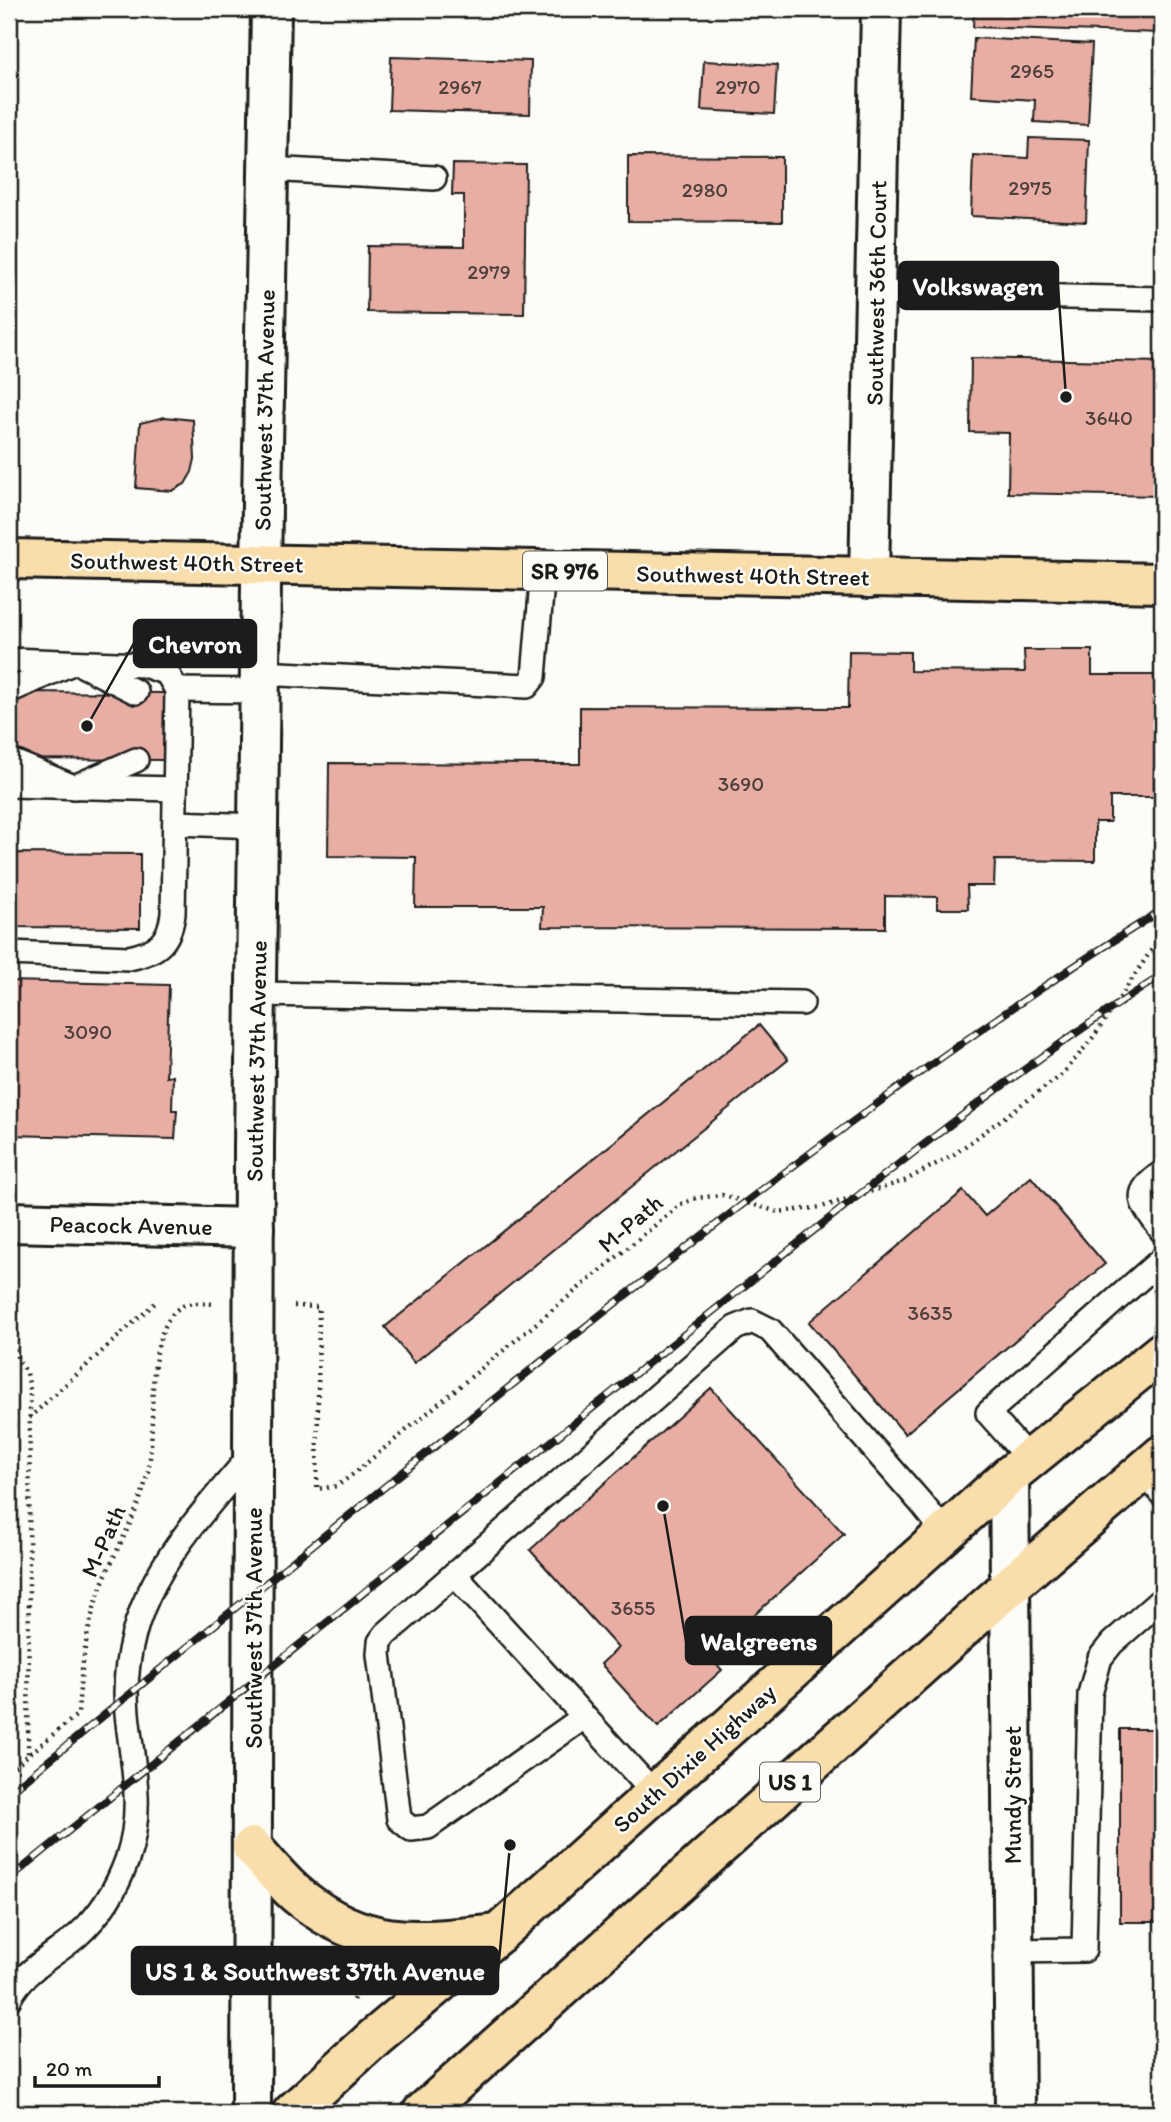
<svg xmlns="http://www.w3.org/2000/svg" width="1171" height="2122" viewBox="0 0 1171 2122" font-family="Itim,sans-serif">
	<rect width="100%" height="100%" fill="#fdfcf7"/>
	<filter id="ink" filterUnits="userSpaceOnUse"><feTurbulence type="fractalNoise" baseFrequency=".0143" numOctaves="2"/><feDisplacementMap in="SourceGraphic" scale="14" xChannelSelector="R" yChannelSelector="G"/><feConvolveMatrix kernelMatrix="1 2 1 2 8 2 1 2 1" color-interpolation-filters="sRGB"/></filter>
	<g filter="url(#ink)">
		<g fill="#e8aea4" stroke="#1c1c1c" stroke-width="2">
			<path d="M 974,9 L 1162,9 L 1162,33 L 973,27 Z"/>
			<path d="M 974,38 L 1092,44 L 1088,125 L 1034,122 L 1035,100 L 971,96 Z"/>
			<path d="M 391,57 L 531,61 L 530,114 L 389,110 Z"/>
			<path d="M 704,61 L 777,65 L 774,114 L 701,110 Z"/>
			<path d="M 1029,138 L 1089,140 L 1086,222 L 971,216 L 973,155 L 1028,158 Z"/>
			<path d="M 628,156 L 782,157 L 782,222 L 628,221 Z"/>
			<path d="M 453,164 L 526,165 L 524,314 L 367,312 L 368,246 L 464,247 L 464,195 L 452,195 Z"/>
			<path d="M 971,358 L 1162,362 L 1162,496 L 1008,493 L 1009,433 L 970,432 Z"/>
			<path d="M 165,417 L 193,420 L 195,459 L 192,472 L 185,484 L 172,491 L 136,488 L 140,423 Z"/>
			<path d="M 1024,650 L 1092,650 L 1092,675 L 1162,675 L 1162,769 L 1154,769 L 1154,797 L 1110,797 L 1110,822 L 1095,822 L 1095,861 L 995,860 L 994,886 L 967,886 L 968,909 L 937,909 L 937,897 L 885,896 L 885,928 L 542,927 L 543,907 L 415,907 L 416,857 L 328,856 L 329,763 L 580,764 L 580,707 L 848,708 L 849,651 L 910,652 L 910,671 L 1025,672 Z"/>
			<path d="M 9,692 L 165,693 L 164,760 L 9,759 Z"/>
			<path d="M 9,853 L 140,854 L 140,928 L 9,927 Z"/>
			<path d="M 9,981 L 169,985 L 166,1077 L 173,1076 L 172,1110 L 177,1110 L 175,1139 L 9,1135 Z"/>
			<path d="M 759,1025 L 788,1060 L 414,1363 L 385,1327 Z"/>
			<path d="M 1031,1177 L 1105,1264 L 905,1434 L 809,1322 L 963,1191 L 985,1216 Z"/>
			<path d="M 711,1388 L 844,1534 L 709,1656 L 722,1670 L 658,1727 L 601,1664 L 618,1648 L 530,1550 Z"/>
			<rect x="1120" y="1729" width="42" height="193"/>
		</g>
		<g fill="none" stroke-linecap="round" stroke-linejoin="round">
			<defs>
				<g id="service">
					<path d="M 268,169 L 434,178"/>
					<path d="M 876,293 L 1162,299"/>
					<path d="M 9,660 L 144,665 L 167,673 L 177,690 L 173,914 C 169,943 157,952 129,958 L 9,953"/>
					<path d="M 84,666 L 136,692"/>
					<path d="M 260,673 L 527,686 L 534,677 L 543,570"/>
					<path d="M 177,690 L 260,691"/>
					<path d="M 9,691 L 70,664"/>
					<path d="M 9,760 L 74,787 L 136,760"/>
					<path d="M 9,785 L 175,789"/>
					<path d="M 175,823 L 259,826"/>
					<path d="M 257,994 L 802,1003"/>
					<path d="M 1162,1173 C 1129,1195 1143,1204 1162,1231"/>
					<path d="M 1029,1459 L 988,1413 L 1162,1259"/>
					<path d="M 1142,1470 L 1162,1494"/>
					<path d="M 454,1574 L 654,1793"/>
					<path d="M 584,1717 L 428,1827 L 411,1829 L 399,1819 L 379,1654 L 380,1642 L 386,1634 L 735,1328 L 752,1321 L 770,1330 L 922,1504 L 945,1533"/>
					<path d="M 1013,1951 L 1084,1950 L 1090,1694 L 1100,1658 L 1112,1643 L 1162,1599"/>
					<path d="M 9,1999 C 23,1970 54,1956 78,1935 C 100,1915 117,1888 127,1860 C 145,1806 132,1766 127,1713 C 117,1602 186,1532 252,1454"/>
				</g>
				<g id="minor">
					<path d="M 869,578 L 881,9"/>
					<path d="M 9,1222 L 254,1228"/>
					<path d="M 1009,1476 L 1015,2113"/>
				</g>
				<path id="secondary" d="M 251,2113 L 254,1146 L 262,503 L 271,9"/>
				<path id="primary" d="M 9,559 L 1162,583"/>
				<g id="trunk">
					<path d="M 252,1847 C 268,1864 283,1884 301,1898 C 367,1951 420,1942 498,1934"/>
					<path d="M 292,2113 L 375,2037 L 498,1934 L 1009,1476 L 1162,1352"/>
					<path d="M 422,2113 L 1011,1585 L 1162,1455"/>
				</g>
			</defs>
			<use href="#service" stroke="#1c1c1c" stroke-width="28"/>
			<use href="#minor" stroke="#1c1c1c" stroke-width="44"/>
			<use href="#secondary" stroke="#1c1c1c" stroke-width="44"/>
			<use href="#primary" stroke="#1c1c1c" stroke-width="44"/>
			<use href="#trunk" stroke="#1c1c1c" stroke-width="44"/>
			<g stroke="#1c1c1c" stroke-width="4.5" stroke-dasharray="2 5" stroke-linecap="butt">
				<path d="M 14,1293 L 14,1346 L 17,1358 L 27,1373 L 30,1390 L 28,1756"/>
				<path d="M 294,1306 L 319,1307 L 317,1489 L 337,1486 L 352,1475 L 681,1204 L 696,1198 L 722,1195 L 778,1212 L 822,1207 L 904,1181 L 953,1155 L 1063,1074 L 1095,1035 L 1162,934"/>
				<path d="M 29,1418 L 155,1303"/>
				<path d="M 9,1771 L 78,1714 C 81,1669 86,1626 102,1584 C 117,1546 140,1512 148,1471 C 157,1426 144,1351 172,1315 C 183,1300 198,1303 215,1304"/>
				<path d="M 353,2000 L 365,1973"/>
			</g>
			<use href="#service" stroke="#fdfcf7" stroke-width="23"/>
			<use href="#minor" stroke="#fdfcf7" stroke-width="38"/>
			<use href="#secondary" stroke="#fdfcf7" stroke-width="38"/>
			<use href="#primary" stroke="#f9deab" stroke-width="38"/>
			<use href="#trunk" stroke="#f9deab" stroke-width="38"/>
			<defs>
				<g id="rail">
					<path d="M 9,1793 C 203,1634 397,1475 594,1320 C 778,1175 963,1034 1162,910"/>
					<path d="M 9,1879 C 223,1706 437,1533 651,1361 C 817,1228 983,1091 1162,975"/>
				</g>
			</defs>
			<use href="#rail" stroke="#1c1c1c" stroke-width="8"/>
			<use href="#rail" stroke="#fdfcf7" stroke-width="5" stroke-dasharray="16" stroke-linecap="butt"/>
		</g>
	</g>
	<g text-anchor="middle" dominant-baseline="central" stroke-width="5" stroke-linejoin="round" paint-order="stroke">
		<g font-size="21" fill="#4f403e">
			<text x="1032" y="70">2965</text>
			<text x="460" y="86">2967</text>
			<text x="738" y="86">2970</text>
			<text x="1030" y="187">2975</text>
			<text x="705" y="189">2980</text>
			<text x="489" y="271">2979</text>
			<text x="1109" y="417">3640</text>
			<text x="741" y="783">3690</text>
			<text x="88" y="1031">3090</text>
			<text x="930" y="1312">3635</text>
			<text x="633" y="1607">3655</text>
		</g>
		<g fill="#fdfcf7" stroke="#605f5e" stroke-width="2">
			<rect x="523" y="551.5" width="84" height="39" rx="5"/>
			<rect x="760" y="1762.5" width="60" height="39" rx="5"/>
		</g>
		<g font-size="23" font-weight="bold" fill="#1c1c1c">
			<text x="565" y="571">SR 976</text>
			<text x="790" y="1782">US 1</text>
		</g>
		<g font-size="24" fill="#1c1c1c" stroke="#fdfcf7">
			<text transform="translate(876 293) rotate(-89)">Southwest 36th Court</text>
			<text transform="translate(264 410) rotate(-89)">Southwest 37th Avenue</text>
			<text transform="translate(187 562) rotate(1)">Southwest 40th Street</text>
			<text transform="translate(753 575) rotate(1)">Southwest 40th Street</text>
			<text transform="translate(256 1061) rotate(-89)">Southwest 37th Avenue</text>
			<text transform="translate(630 1223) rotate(-40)">M-Path</text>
			<text transform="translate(131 1225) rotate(1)">Peacock Avenue</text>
			<text transform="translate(103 1541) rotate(-66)">M-Path</text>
			<text transform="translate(253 1628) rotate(-90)">Southwest 37th Avenue</text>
			<text transform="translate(694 1758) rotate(-42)">South Dixie Highway</text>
			<text transform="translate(1012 1795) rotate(-90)">Mundy Street</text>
		</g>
	</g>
	<path fill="none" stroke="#1c1c1c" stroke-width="2.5" d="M1066 397L1058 286M87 726L134 643M663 1506L686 1641M510 1845L498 1971"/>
	<g fill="#1c1c1c" stroke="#fdfcf7" stroke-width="2.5">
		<circle cx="1066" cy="397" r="7"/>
		<circle cx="87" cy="726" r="7"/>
		<circle cx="663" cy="1506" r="7"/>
		<circle cx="510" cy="1845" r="7"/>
	</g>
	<g fill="#1c1c1c" stroke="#1c1c1c" stroke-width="2.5">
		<rect x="899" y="262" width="159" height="47" rx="7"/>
		<rect x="134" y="620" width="122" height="47" rx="7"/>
		<rect x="686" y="1617" width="145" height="47" rx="7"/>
		<rect x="132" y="1947" width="366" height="47" rx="7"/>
	</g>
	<g font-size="26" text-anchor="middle" font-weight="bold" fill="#fff">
		<text x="978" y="295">Volkswagen</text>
		<text x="195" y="653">Chevron</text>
		<text x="759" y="1650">Walgreens</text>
		<text x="315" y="1980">US 1 &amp; Southwest 37th Avenue</text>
	</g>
	<rect width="1171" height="2122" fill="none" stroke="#fdfcf7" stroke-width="35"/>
	<rect x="18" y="18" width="1136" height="2087" fill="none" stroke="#1c1c1c" stroke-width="2.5" filter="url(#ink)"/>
	<path d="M35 2076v10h124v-10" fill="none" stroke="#1c1c1c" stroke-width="3.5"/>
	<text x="46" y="2076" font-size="21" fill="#1c1c1c" stroke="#fdfcf7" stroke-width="5" paint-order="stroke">20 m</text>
</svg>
